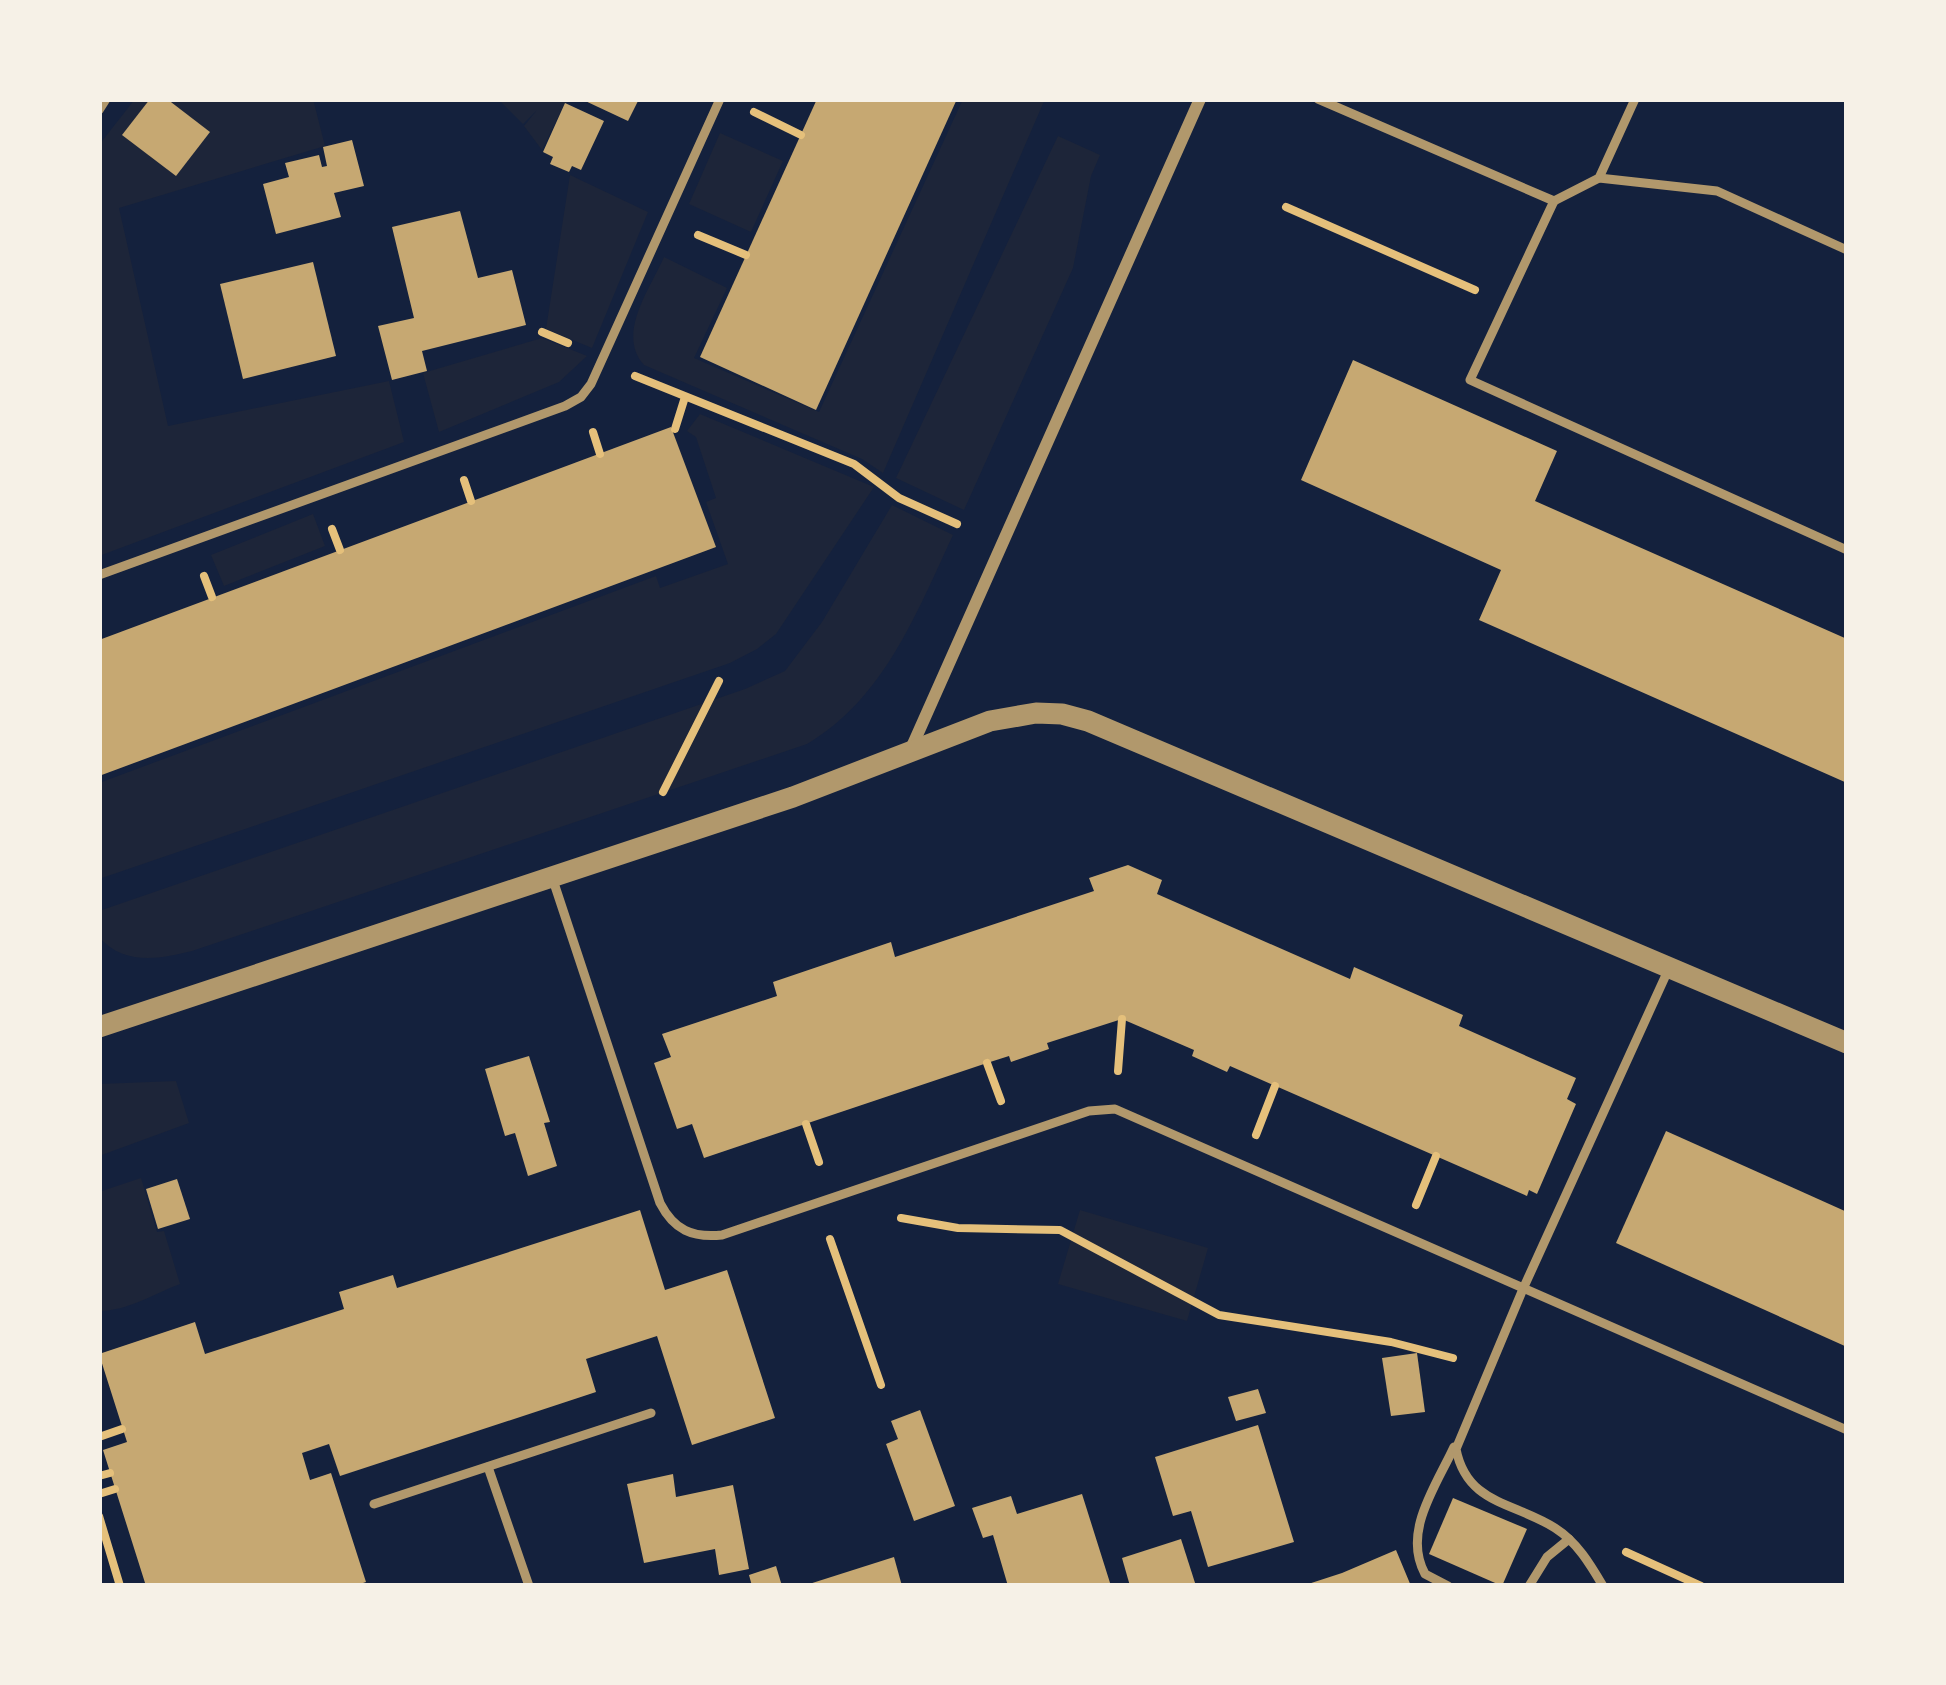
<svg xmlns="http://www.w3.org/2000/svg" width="1946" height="1685" viewBox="0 0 1946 1685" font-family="'Noto Sans',sans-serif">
	<rect width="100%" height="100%" fill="#14213d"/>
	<g fill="#1d2539">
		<path d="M 135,99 L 313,99 L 325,146 L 119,208 L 168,426 L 389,381 L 404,442 L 99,556 L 99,145 Z"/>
		<path d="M 498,99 L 581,99 L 565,103 L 542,150 L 524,126 L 537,110 L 523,124 Z"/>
		<path d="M 963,99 L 1045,99 L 883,473 L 862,459 L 644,365 C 616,334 650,289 664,257 L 727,288 L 694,358 L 819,412 Z"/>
		<path d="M 720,133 L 783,161 L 751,232 L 689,204 Z"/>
		<path d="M 1058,136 L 1100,155 L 1091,176 L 1073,268 L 964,510 L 896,478 Z"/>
		<path d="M 570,175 L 648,212 L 592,348 L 546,329 Z"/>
		<path d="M 542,338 L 587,356 L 559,382 L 439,432 L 423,373 Z"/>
		<path d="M 700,414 L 874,487 L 776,634 L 757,649 L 730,663 L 99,879 L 99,783 L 656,576 L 660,588 L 728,564 L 706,502 L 716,498 L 696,437 L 687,431 Z"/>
		<path d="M 892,505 L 953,535 C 917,612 884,699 807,744 L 192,951 C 160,959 124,966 99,937 L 99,911 L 745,689 L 785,671 L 822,622 Z"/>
		<path d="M 313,514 L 325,546 L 224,586 L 211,555 Z"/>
		<path d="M 176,1081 L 189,1123 L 99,1156 L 99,1084 Z"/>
		<path d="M 141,1178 L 157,1232 L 164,1231 L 180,1284 C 153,1294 128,1311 99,1311 L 99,1192 Z"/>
		<path d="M 1080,1210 L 1208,1248 L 1187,1321 L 1058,1284 Z"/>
	</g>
	<g fill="#c6a872">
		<path d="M 150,99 L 167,99 L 210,132 L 176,176 L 122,135 Z"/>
		<path d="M 581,99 L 639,99 L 628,121 Z"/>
		<path d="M 817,99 L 957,99 L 816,410 L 700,357 Z"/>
		<path d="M 565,103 L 604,121 L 581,170 L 572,166 L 569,172 L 550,164 L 553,157 L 543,152 Z"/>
		<path d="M 352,140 L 364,186 L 334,193 L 341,217 L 276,234 L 263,184 L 289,177 L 285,163 L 319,155 L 322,167 L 327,166 L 323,147 Z"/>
		<path d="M 460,211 L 478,278 L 512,270 L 526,325 L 422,351 L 427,371 L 392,380 L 378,326 L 414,318 L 392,227 Z"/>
		<path d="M 313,262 L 336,356 L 243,379 L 220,284 Z"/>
		<path d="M 1353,360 L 1557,451 L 1535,501 L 1847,639 L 1847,783 L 1479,620 L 1501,570 L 1301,480 Z"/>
		<path d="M 671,427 L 716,547 L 99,776 L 99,640 Z"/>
		<path d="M 1128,865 L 1162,880 L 1157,894 L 1350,979 L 1354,967 L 1463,1015 L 1459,1026 L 1576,1078 L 1567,1099 L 1576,1104 L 1537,1194 L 1529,1190 L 1527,1196 L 1230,1066 L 1227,1072 L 1192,1056 L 1194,1050 L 1122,1019 L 1047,1043 L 1049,1049 L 1011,1062 L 1009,1056 L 987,1063 L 704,1158 L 692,1124 L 677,1129 L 654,1063 L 671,1057 L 662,1034 L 777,996 L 773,982 L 891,942 L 895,957 L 1094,891 L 1089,878 Z"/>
		<path d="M 529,1056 L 550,1122 L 544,1123 L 557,1166 L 528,1176 L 515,1133 L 505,1136 L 485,1069 Z"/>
		<path d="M 1666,1131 L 1847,1212 L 1847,1347 L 1616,1243 Z"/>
		<path d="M 177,1179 L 190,1219 L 158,1229 L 146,1189 Z"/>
		<path d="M 640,1210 L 665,1290 L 727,1270 L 775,1418 L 692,1445 L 657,1336 L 586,1359 L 596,1392 L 340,1476 L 329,1444 L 302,1453 L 310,1480 L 331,1473 L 366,1582 L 354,1586 L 146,1586 L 103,1450 L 127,1442 L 99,1354 L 195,1322 L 205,1354 L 344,1309 L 339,1292 L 393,1275 L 397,1288 Z"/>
		<path d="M 1417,1353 L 1425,1412 L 1391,1416 L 1382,1358 Z"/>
		<path d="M 1258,1389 L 1266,1413 L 1236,1421 L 1228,1397 Z"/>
		<path d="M 920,1410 L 955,1506 L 914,1521 L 886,1444 L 898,1439 L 891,1421 Z"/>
		<path d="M 1258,1425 L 1294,1542 L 1208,1567 L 1191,1511 L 1173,1516 L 1155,1457 Z"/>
		<path d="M 673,1474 L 676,1497 L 733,1485 L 749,1569 L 719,1575 L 715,1549 L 644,1563 L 627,1484 Z"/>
		<path d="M 1082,1494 L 1111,1586 L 1008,1586 L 993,1535 L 983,1538 L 972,1508 L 1011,1496 L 1017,1514 Z"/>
		<path d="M 1453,1498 L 1527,1529 L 1502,1586 L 1429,1554 Z"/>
		<path d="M 1181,1539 L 1196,1586 L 1130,1586 L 1122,1558 Z"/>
		<path d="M 1396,1550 L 1411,1586 L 1302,1586 L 1342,1573 Z"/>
		<path d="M 894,1557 L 902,1586 L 806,1586 L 806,1585 Z"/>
		<path d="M 776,1566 L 782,1586 L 752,1586 L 749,1575 Z"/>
	</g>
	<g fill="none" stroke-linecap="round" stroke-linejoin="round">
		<g stroke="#e5c07b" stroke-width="8">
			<path d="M 754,112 L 801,135"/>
			<path d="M 1286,207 L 1475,290"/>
			<path d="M 698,235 L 746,255"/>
			<path d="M 542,332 L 568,343"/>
			<path d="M 635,376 L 854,464 L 899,498 L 957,524"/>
			<path d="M 675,429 L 685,397"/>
			<path d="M 593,432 L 600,454"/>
			<path d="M 464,480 L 471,501"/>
			<path d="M 332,529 L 340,550"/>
			<path d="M 204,576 L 212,597"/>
			<path d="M 663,792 L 719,681"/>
			<path d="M 987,1063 L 1001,1101"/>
			<path d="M 1118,1071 L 1122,1019"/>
			<path d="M 806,1124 L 819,1162"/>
			<path d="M 1256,1135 L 1275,1086"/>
			<path d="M 1416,1205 L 1436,1156"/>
			<path d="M 901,1218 L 958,1228 L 1060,1230 L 1219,1315 L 1391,1342 L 1453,1358"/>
			<path d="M 830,1239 L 881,1385"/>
			<path d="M 99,1437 L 122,1429"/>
			<path d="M 99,1476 L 110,1473"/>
			<path d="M 99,1494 L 115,1489"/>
			<path d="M 99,1516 L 120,1586"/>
			<path d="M 1626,1552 L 1701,1586"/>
		</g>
		<g stroke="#b1986c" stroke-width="9">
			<path d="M 1318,99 L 1554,201 L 1599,178 L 1635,99"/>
			<path d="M 99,110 L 106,99"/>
			<path d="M 1599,178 L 1717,191 L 1847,250"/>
			<path d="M 1554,201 L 1470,380 L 1847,550"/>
			<path d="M 99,575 L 565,406 L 581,397 L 591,384 L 720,99"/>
			<path d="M 553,880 L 660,1203 C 674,1230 692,1238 722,1235 L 1089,1111 L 1115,1109 L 1847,1430"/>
			<path d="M 488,1467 L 529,1586"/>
			<path d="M 374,1504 L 651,1413"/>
			<path d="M 1448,1586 L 1425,1574 C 1402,1532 1436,1486 1454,1447"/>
			<path d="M 1529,1586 L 1547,1557 L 1569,1539"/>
			<path d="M 1603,1586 C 1590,1564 1577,1542 1555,1528 C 1515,1502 1467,1505 1456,1449 L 1523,1289 L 1670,966"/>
		</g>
		<path stroke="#b1986c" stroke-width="12" d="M 910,751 L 1200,99"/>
		<path stroke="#b1986c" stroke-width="21" d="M 99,1027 L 793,797 L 990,721 L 1036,713 L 1062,714 L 1088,721 L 1847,1043"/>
	</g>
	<rect width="1946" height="1685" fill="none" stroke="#f6f1e7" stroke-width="204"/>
</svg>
